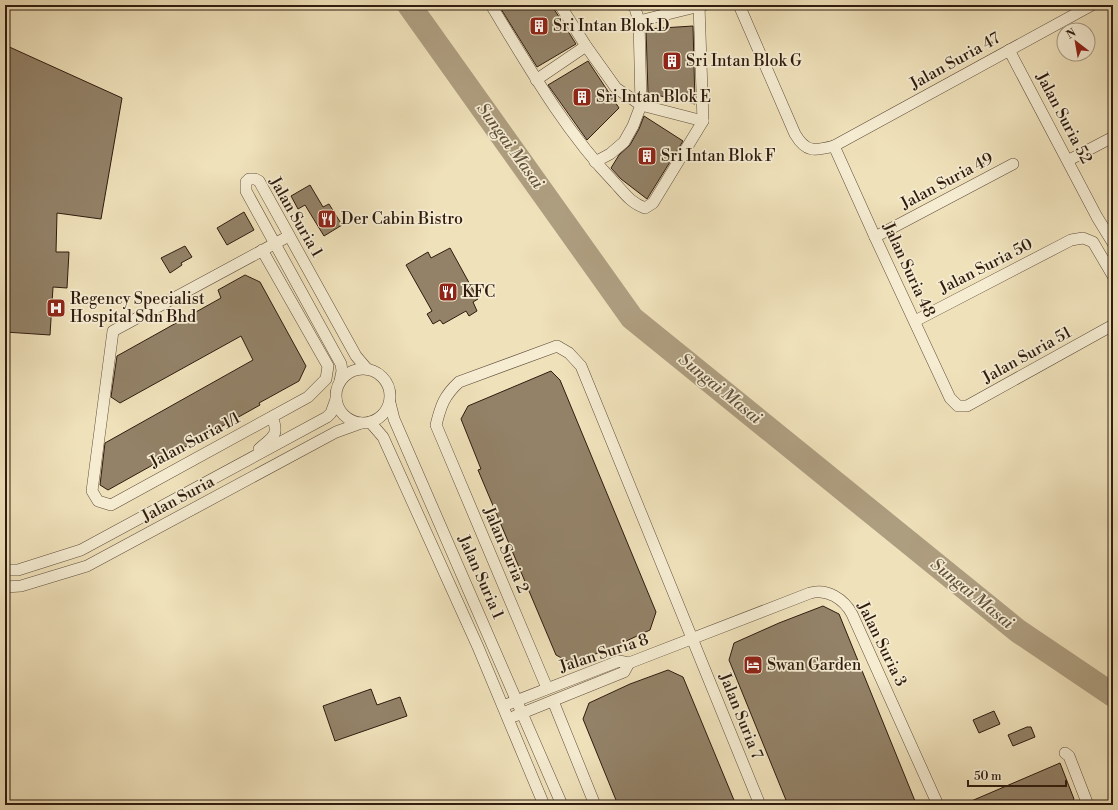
<svg xmlns="http://www.w3.org/2000/svg" width="1118" height="810" viewBox="0 0 1118 810" font-family="'Libre Bodoni',serif">
	<rect width="100%" height="100%" fill="#efe1ba"/>
	<filter id="stains"><feTurbulence type="fractalNoise" baseFrequency=".005" numOctaves="4"/><feColorMatrix values="0 0 0 0 .2 0 0 0 0 .09 0 0 0 0 .02 0 0 0 .5 -.17"/></filter>
	<radialGradient id="worn" r=".72"><stop offset=".6" stop-color="#630" stop-opacity="0"/><stop offset="1" stop-color="#630" stop-opacity=".3"/></radialGradient>
	<g fill="none" stroke-linecap="round" stroke-linejoin="round">
		<path stroke="#ae9e80" stroke-width="24" d="M 409,5 L 632,318 L 1018,631 L 1113,695"/>
	</g>
	<g fill="#938268" stroke="#2f1c0f">
		<path d="M 507,5 L 553,5 L 554,9 L 576,44 L 537,67 L 501,9 Z"/>
		<path d="M 693,26 L 695,104 L 648,93 L 646,29 Z"/>
		<path d="M 5,45 L 122,98 L 101,219 L 57,213 L 56,252 L 69,252 L 67,288 L 53,287 L 50,335 L 5,332 Z"/>
		<path d="M 588,61 L 619,108 L 587,140 L 548,85 Z"/>
		<path d="M 644,116 L 683,141 L 647,199 L 621,179 L 611,168 L 619,155 L 630,145 L 639,129 Z"/>
		<path d="M 310,185 L 323,207 L 329,204 L 342,225 L 324,236 L 305,205 L 298,209 L 291,196 Z"/>
		<path d="M 244,212 L 254,230 L 227,245 L 217,228 Z"/>
		<path d="M 185,246 L 192,257 L 181,263 L 182,265 L 170,273 L 161,258 Z"/>
		<path d="M 450,248 L 478,299 L 473,302 L 477,311 L 469,316 L 466,311 L 443,324 L 440,320 L 433,324 L 427,314 L 432,311 L 406,265 L 428,252 L 431,258 Z"/>
		<path d="M 245,275 L 260,282 L 306,366 L 299,381 L 259,403 L 260,405 L 108,490 L 100,485 L 105,443 L 253,360 L 241,336 L 120,403 L 111,397 L 117,356 L 221,298 L 218,290 Z"/>
		<path d="M 551,371 L 560,380 L 656,612 L 650,630 L 609,649 L 571,663 L 556,655 L 478,470 L 481,469 L 461,419 L 468,406 Z"/>
		<path d="M 823,606 L 839,614 L 915,801 L 904,805 L 788,805 L 729,660 L 734,643 L 779,623 Z"/>
		<path d="M 668,670 L 683,677 L 736,805 L 618,805 L 583,719 L 589,703 L 630,684 Z"/>
		<path d="M 371,689 L 377,705 L 400,697 L 407,716 L 335,741 L 323,706 Z"/>
		<path d="M 994,711 L 1000,724 L 979,733 L 973,720 Z"/>
		<path d="M 1027,727 L 1031,727 L 1035,737 L 1013,746 L 1008,735 Z"/>
		<path d="M 1060,763 L 1074,799 L 1070,805 L 962,805 Z"/>
	</g>
	<g fill="none" stroke-linecap="round" stroke-linejoin="round">
		<defs>
			<g id="minor">
				<path d="M 491,5 C 528,66 565,131 615,183 C 625,194 631,203 645,208 L 653,203 L 703,121 L 699,5"/>
				<path d="M 560,5 L 586,46 L 616,88 L 641,105 L 703,121"/>
				<path d="M 739,5 L 795,134 C 806,153 815,151 834,146 L 1092,5"/>
				<path d="M 639,21 L 704,5"/>
				<path d="M 1009,50 L 1097,217 L 1113,243"/>
				<path d="M 536,80 L 586,46"/>
				<path d="M 834,146 L 875,237 L 950,398 L 958,406 L 967,406 L 1113,325"/>
				<path d="M 1069,160 L 1113,137"/>
				<path d="M 595,162 L 610,154 L 624,142 L 633,126 L 641,105 L 639,21 L 634,5"/>
				<path d="M 875,237 L 1013,164"/>
				<path d="M 262,250 L 328,366 L 326,379 L 308,397 L 111,505 L 98,501 L 92,491 L 113,331 L 289,236"/>
				<path d="M 915,321 L 1071,240 L 1083,238 L 1093,242 L 1113,276"/>
				<circle cx="363" cy="396" r="27"/>
				<path d="M 340,381 L 342,371 L 341,364 L 246,191 L 246,182 L 249,179 L 255,179 L 259,181 L 356,356 L 367,369"/>
				<path d="M 390,403 L 394,419 L 562,805"/>
				<path d="M 370,422 L 383,437 L 478,647 L 544,805"/>
				<path d="M 259,449 C 272,437 280,436 272,417"/>
				<path d="M 5,570 L 18,570 L 81,550 L 327,417 L 331,413 L 336,399"/>
				<path d="M 5,587 L 21,586 L 87,566 L 336,432 L 361,423"/>
				<path d="M 547,688 L 436,425 C 441,405 444,396 459,382 L 557,346 L 569,353 L 581,366 L 760,805"/>
				<path d="M 553,701 L 595,805"/>
				<path d="M 503,706 L 619,661 L 629,663 L 810,593 C 827,588 844,599 852,614 L 938,805"/>
				<path d="M 515,716 L 624,672 L 629,663"/>
				<path d="M 1065,753 L 1069,756 L 1088,805"/>
			</g>
		</defs>
		<use href="#minor" stroke="#5f4d3a" stroke-width="12"/>
		<use href="#minor" stroke="#f5ecd2" stroke-width="11"/>
	</g>
	<defs>
		<symbol id="building-square" viewBox="-11 -11 22 22"><rect x="-9" y="-9" width="18" height="18" rx="4" fill="#8f2418" stroke="#f5ecd2"/><path d="M-4-6H4V6H1V3H-1V6H-4ZM-2.5-4.3h1.7v1.8h-1.7ZM.8-4.3h1.7v1.8H.8ZM-2.5-1h1.7V.8h-1.7ZM.8-1h1.7V.8H.8Z" fill="#fff"/></symbol>
		<symbol id="restaurant-square" viewBox="-11 -11 22 22"><rect x="-9" y="-9" width="18" height="18" rx="4" fill="#8f2418" stroke="#f5ecd2"/><path d="M-5-6h1v4h1v-4h1v4h1v-4h1v5L-1.5 .5V6h-2V.5L-5-1ZM5-6V6H3V1.5H1.5Q1.5-4 5-6Z" fill="#fff"/></symbol>
		<symbol id="hospital-square" viewBox="-11 -11 22 22"><rect x="-9" y="-9" width="18" height="18" rx="4" fill="#8f2418" stroke="#f5ecd2"/><path d="M-5-5h3v3.5h4V-5h3V5h-3V1.5h-4V5h-3Z" fill="#fff"/></symbol>
		<symbol id="hotel-square" viewBox="-11 -11 22 22"><rect x="-9" y="-9" width="18" height="18" rx="4" fill="#8f2418" stroke="#f5ecd2"/><path d="M-6-4.5h1.5V1H6V5H4.5V3h-9V5H-6ZM-4 0a1.8 1.8 0 1 1 3.6 0ZM.5 0V-2.5h3Q6-2.5 6 0Z" fill="#fff"/></symbol>
	</defs>
	<g fill-rule="evenodd">
		<use href="#building-square" x="528" y="15" width="22" height="22"/>
		<use href="#building-square" x="661" y="50" width="22" height="22"/>
		<use href="#building-square" x="571" y="86" width="22" height="22"/>
		<use href="#building-square" x="636" y="145" width="22" height="22"/>
		<use href="#restaurant-square" x="316" y="208" width="22" height="22"/>
		<use href="#restaurant-square" x="437" y="281" width="22" height="22"/>
		<use href="#hospital-square" x="45" y="297" width="22" height="22"/>
		<use href="#hotel-square" x="742" y="654" width="22" height="22"/>
	</g>
	<g text-anchor="middle" dominant-baseline="central" stroke-width="3.5" stroke-linejoin="round" paint-order="stroke">
		<g font-size="16" fill="#2f1c0f" stroke="#f5ecd2" text-anchor="start">
			<text x="553" y="26">Sri Intan Blok D</text>
			<text x="686" y="61">Sri Intan Blok G</text>
			<text x="596" y="97">Sri Intan Blok E</text>
			<text x="661" y="156">Sri Intan Blok F</text>
			<text x="341" y="219">Der Cabin Bistro</text>
			<text x="462" y="292">KFC</text>
			<text x="70" y="299">Regency Specialist<tspan x="70" dy="18">Hospital Sdn Bhd</tspan></text>
			<text x="767" y="665">Swan Garden</text>
		</g>
		<g font-size="16" fill="#2f1c0f" stroke="#f5ecd2">
			<text transform="translate(955 61) rotate(-29)">Jalan Suria 47</text>
			<text transform="translate(1064 118) rotate(62)">Jalan Suria 52</text>
			<text transform="translate(947 181) rotate(-28)">Jalan Suria 49</text>
			<text transform="translate(296 217) rotate(60)">Jalan Suria 1</text>
			<text transform="translate(986 266) rotate(-27)">Jalan Suria 50</text>
			<text transform="translate(909 270) rotate(65)">Jalan Suria 48</text>
			<text transform="translate(1027 355) rotate(-29)">Jalan Suria 51</text>
			<text transform="translate(195 440) rotate(-28)">Jalan Suria 1/1</text>
			<text transform="translate(178 499) rotate(-28)">Jalan Suria</text>
			<text transform="translate(506 550) rotate(67)">Jalan Suria 2</text>
			<text transform="translate(481 577) rotate(66)">Jalan Suria 1</text>
			<text transform="translate(882 644) rotate(64)">Jalan Suria 3</text>
			<text transform="translate(604 653) rotate(-18)">Jalan Suria 8</text>
			<text transform="translate(741 716) rotate(68)">Jalan Suria 7</text>
		</g>
		<g font-size="17" font-style="italic" fill="#62503c" stroke="#f5ecd2">
			<text transform="translate(510 146) rotate(54)">Sungai Masai</text>
			<text transform="translate(720 389) rotate(39)">Sungai Masai</text>
			<text transform="translate(972 594) rotate(39)">Sungai Masai</text>
		</g>
	</g>
	<rect width="1118" height="810" fill="none" stroke="#efe1ba" stroke-width="20"/>
	<rect x="6" y="6" width="1106" height="798" fill="none" stroke="#2f1c0f" stroke-width="2"/>
	<rect x="10" y="10" width="1098" height="790" fill="none" stroke="#2f1c0f"/>
	<g transform="translate(1076 42) rotate(329)"><circle r="19" fill="#f5ecd2" stroke="#a69984"/>
	<path d="M0-3L7 15L0 10L-7 15Z" fill="#8f2418"/>
	<text y="-6" font-size="11" font-weight="bold" text-anchor="middle" fill="#2f1c0f">N</text>
	</g>
	<path d="M968 780v6h98v-6" fill="none" stroke="#2f1c0f" stroke-width="2"/>
	<text x="974" y="780" font-size="12" fill="#2f1c0f" stroke="#f5ecd2" stroke-width="3" paint-order="stroke">50 m</text>
	<rect width="100%" height="100%" filter="url(#stains)"/>
	<rect width="100%" height="100%" fill="url(#worn)"/>
</svg>
